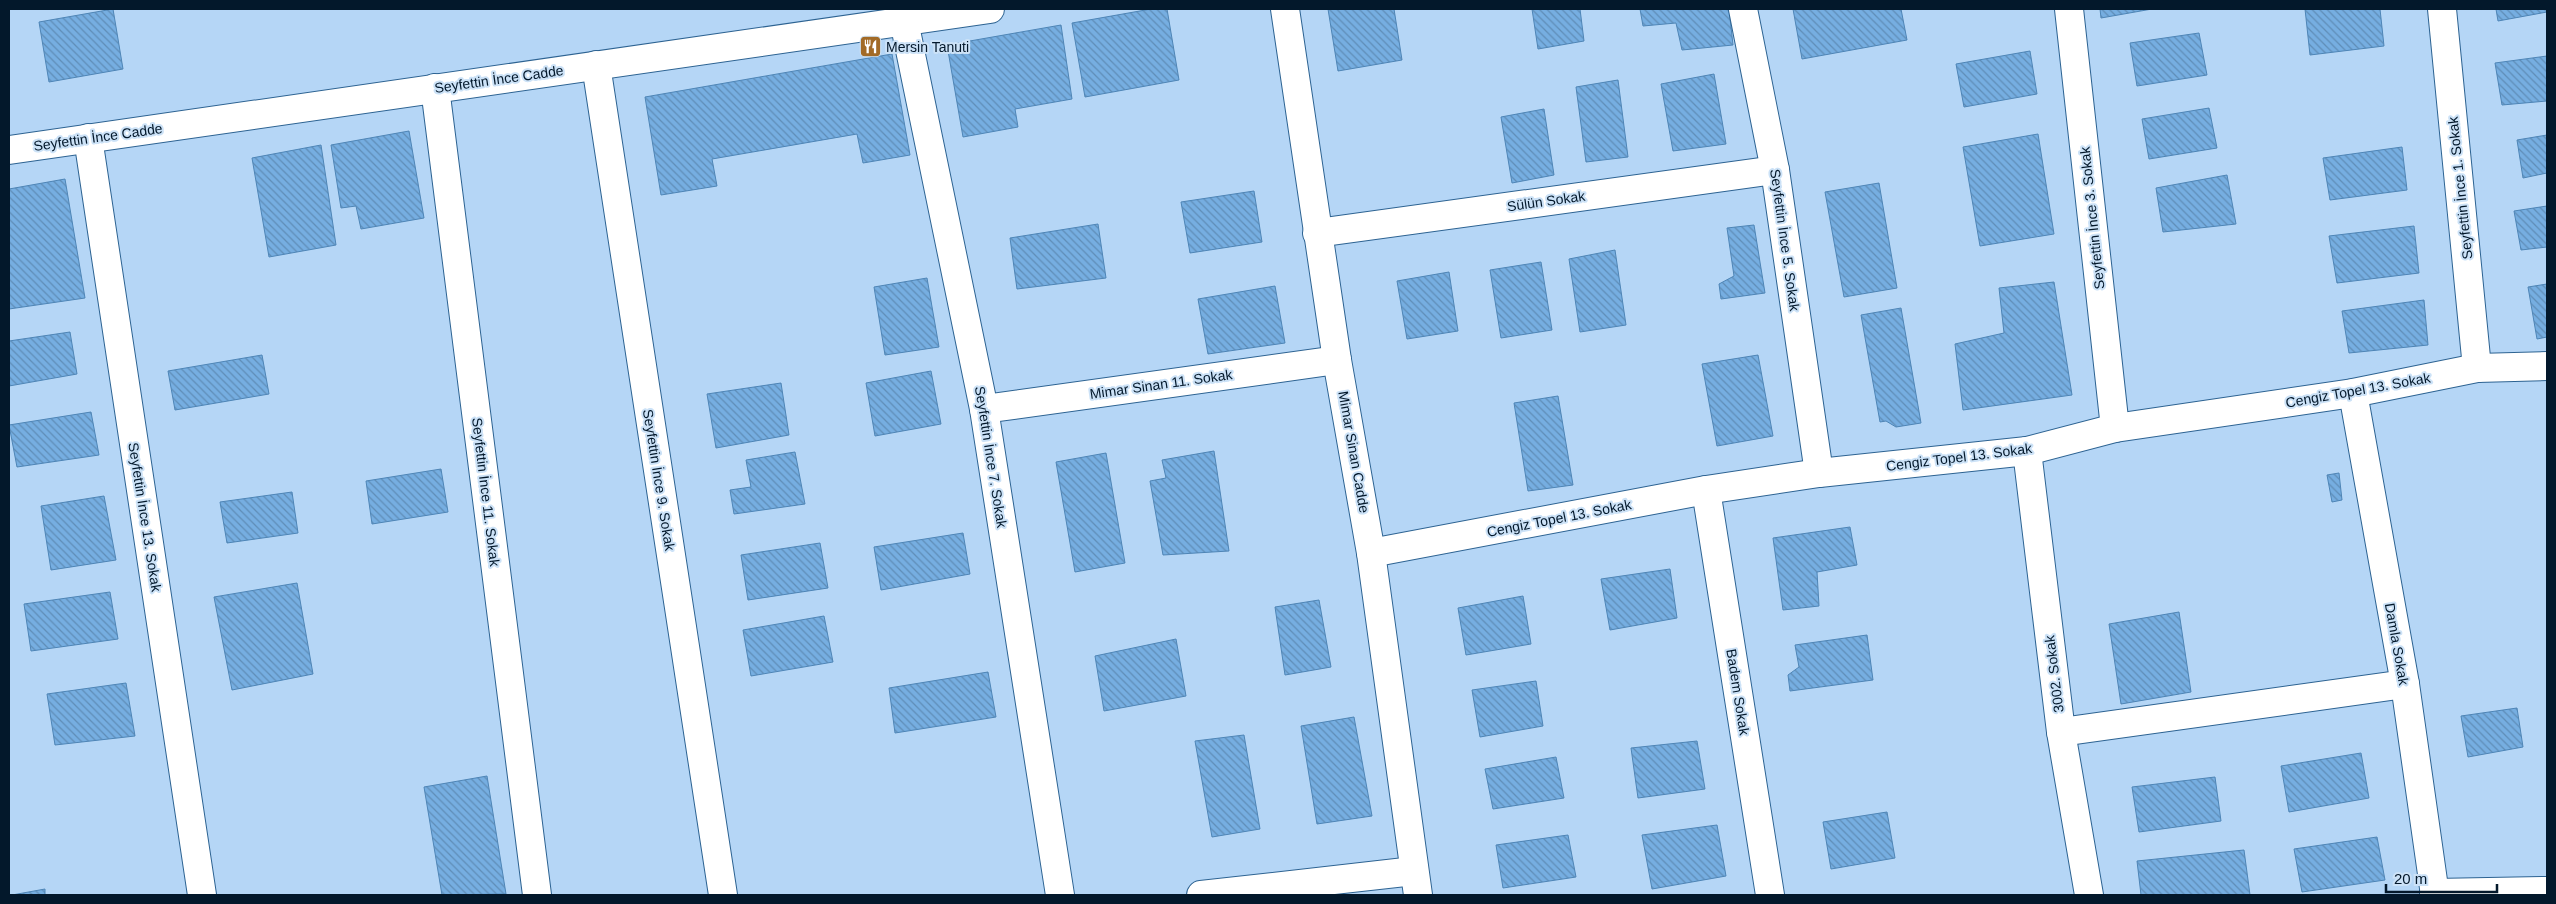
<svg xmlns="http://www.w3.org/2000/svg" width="2556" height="904" viewBox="0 0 2556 904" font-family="Arial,sans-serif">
	<defs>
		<pattern id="building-back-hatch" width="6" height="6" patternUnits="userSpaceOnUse" patternTransform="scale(1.25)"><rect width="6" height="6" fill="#76aee1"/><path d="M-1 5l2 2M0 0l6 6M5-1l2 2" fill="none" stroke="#5f8db7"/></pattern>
	</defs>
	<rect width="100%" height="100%" fill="#b5d6f6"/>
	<g fill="url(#building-back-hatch)" stroke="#4e85b6">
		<path d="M 113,9 L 123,69 L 49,82 L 39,22 Z"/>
		<path d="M 1151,9 L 1167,9 L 1179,80 L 1085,97 L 1072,23 Z"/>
		<path d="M 1328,9 L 1394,9 L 1402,60 L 1338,71 Z"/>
		<path d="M 1532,9 L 1580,9 L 1584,41 L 1538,49 Z"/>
		<path d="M 1640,9 L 1729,9 L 1733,45 L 1682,50 L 1676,23 L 1643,26 Z"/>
		<path d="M 1793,9 L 1901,9 L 1907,40 L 1802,59 Z"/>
		<path d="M 2100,9 L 2152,9 L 2101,18 Z"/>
		<path d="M 2305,9 L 2380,9 L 2384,46 L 2310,55 Z"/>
		<path d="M 2496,9 L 2547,9 L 2547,12 L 2498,21 Z"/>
		<path d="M 1061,25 L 1072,99 L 1015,109 L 1018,127 L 963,137 L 947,45 Z"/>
		<path d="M 2199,33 L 2207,75 L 2137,86 L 2130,43 Z"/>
		<path d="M 2030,51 L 2037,94 L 1964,107 L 1956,64 Z"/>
		<path d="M 892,54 L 910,155 L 863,163 L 857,134 L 712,159 L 717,186 L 661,195 L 645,97 Z"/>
		<path d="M 2547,56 L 2547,101 L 2502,105 L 2495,63 Z"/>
		<path d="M 1714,74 L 1726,144 L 1673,151 L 1661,84 Z"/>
		<path d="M 1618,80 L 1628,157 L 1586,162 L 1576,87 Z"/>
		<path d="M 2209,108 L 2217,148 L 2149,159 L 2142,119 Z"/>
		<path d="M 1544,109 L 1554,175 L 1512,183 L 1501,117 Z"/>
		<path d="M 409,131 L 424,218 L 361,229 L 356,206 L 341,208 L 331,145 Z"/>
		<path d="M 2038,134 L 2054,234 L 1980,246 L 1963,147 Z"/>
		<path d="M 2547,135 L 2547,173 L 2523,178 L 2517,140 Z"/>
		<path d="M 321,145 L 336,245 L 269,257 L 252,158 Z"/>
		<path d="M 2402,147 L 2407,190 L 2330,200 L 2323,158 Z"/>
		<path d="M 2227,175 L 2236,224 L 2163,232 L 2156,188 Z"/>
		<path d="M 65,179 L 85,298 L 9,309 L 9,189 Z"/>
		<path d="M 1879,183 L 1897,288 L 1844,297 L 1825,192 Z"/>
		<path d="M 1254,191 L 1262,242 L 1190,253 L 1181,202 Z"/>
		<path d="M 2547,206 L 2547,247 L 2521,250 L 2514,211 Z"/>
		<path d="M 1098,224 L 1106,278 L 1017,289 L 1010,238 Z"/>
		<path d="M 1754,225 L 1765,293 L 1721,299 L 1719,284 L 1734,276 L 1727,228 Z"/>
		<path d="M 2414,226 L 2419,273 L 2337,283 L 2329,236 Z"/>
		<path d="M 1615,250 L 1626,325 L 1580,332 L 1569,259 Z"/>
		<path d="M 1541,262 L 1552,330 L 1501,338 L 1490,270 Z"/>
		<path d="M 1449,272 L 1458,331 L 1407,339 L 1397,281 Z"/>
		<path d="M 927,278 L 939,347 L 885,355 L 874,287 Z"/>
		<path d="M 2054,282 L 2072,395 L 1963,410 L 1955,344 L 2004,333 L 1999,288 Z"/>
		<path d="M 2547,284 L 2547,337 L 2537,339 L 2528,287 Z"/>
		<path d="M 1275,286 L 1285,343 L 1208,354 L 1198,299 Z"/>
		<path d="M 2424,300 L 2428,345 L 2349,353 L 2342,311 Z"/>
		<path d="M 1901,308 L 1921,423 L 1896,427 L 1886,421 L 1880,422 L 1861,315 Z"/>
		<path d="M 70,332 L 77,374 L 9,386 L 9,341 Z"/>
		<path d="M 262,355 L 269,394 L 175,410 L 168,371 Z"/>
		<path d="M 1758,355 L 1773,436 L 1717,446 L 1702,364 Z"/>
		<path d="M 931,371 L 941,424 L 875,436 L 866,383 Z"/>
		<path d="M 781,383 L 789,435 L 716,448 L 707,394 Z"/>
		<path d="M 1558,396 L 1573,485 L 1528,491 L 1514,403 Z"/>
		<path d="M 91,412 L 99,455 L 17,467 L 9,425 Z"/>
		<path d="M 1214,451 L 1229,551 L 1163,555 L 1150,481 L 1166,478 L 1162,460 Z"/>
		<path d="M 795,452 L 805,504 L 734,514 L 730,490 L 751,487 L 746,460 Z"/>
		<path d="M 1106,453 L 1125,563 L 1075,572 L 1056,462 Z"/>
		<path d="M 441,469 L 448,512 L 372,524 L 366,481 Z"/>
		<path d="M 2339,473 L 2342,500 L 2332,502 L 2327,475 Z"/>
		<path d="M 292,492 L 298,533 L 227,543 L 220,502 Z"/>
		<path d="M 104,496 L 116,560 L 51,570 L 41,506 Z"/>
		<path d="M 1850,527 L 1857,565 L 1817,572 L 1819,606 L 1783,610 L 1773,538 Z"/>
		<path d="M 963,533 L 970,574 L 881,590 L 874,547 Z"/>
		<path d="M 820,543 L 828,588 L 748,600 L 741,555 Z"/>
		<path d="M 1670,569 L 1677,618 L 1610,630 L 1601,579 Z"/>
		<path d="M 297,583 L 313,674 L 232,690 L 214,597 Z"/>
		<path d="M 110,592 L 118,639 L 31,651 L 24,604 Z"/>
		<path d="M 1523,596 L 1531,644 L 1466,655 L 1458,608 Z"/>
		<path d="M 1319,600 L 1331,667 L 1285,675 L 1275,607 Z"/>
		<path d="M 2179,612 L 2191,692 L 2121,704 L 2109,624 Z"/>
		<path d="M 824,616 L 833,662 L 751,676 L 743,630 Z"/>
		<path d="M 1867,635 L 1873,680 L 1790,691 L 1788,675 L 1799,667 L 1795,645 Z"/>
		<path d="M 1176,639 L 1186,696 L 1104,711 L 1095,656 Z"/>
		<path d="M 988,672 L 996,717 L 895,733 L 889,688 Z"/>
		<path d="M 1536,681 L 1543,726 L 1480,737 L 1472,690 Z"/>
		<path d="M 126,683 L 135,736 L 55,745 L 47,694 Z"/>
		<path d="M 2517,708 L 2523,747 L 2468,757 L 2461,716 Z"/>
		<path d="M 1354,717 L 1372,816 L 1317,824 L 1301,726 Z"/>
		<path d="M 1244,735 L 1260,829 L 1212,837 L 1195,741 Z"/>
		<path d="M 1697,741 L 1705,789 L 1638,798 L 1631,748 Z"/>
		<path d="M 2361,753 L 2369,798 L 2289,812 L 2281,766 Z"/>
		<path d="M 1556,757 L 1564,798 L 1493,809 L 1485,769 Z"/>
		<path d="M 487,776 L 506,894 L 442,895 L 424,787 Z"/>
		<path d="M 2215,777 L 2221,821 L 2139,832 L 2132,787 Z"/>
		<path d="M 1887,812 L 1895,858 L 1831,869 L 1823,822 Z"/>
		<path d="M 1717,825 L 1726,876 L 1652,889 L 1642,835 Z"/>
		<path d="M 1568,835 L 1576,877 L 1503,888 L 1496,845 Z"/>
		<path d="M 2377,837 L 2385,880 L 2302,892 L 2294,849 Z"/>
		<path d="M 2244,850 L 2250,895 L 2141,895 L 2137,861 Z"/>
		<path d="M 45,889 L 45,895 L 12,895 Z"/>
	</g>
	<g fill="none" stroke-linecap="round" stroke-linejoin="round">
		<defs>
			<g id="minor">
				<path d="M 1285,9 L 1337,360 L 1371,553 L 1418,895"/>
				<path d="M 1743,9 L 1775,170 L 1819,473"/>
				<path d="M 2069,9 L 2115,428"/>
				<path d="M 2442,9 L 2477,368"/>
				<path d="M 904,21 L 984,409 L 1060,895"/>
				<path d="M 596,65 L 723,895"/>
				<path d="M 435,88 L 537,895"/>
				<path d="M 88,138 L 202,895"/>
				<path d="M 1317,233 L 1775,170"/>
				<path d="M 2353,393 L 2405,684 L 2435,895"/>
				<path d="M 984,409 L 1337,360"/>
				<path d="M 2027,451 L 2061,732 L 2089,895"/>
				<path d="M 1706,490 L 1770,895"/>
				<path d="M 1371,553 L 1706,490 L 1819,473 L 2027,451 L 2115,428 L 2353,393 L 2477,368 L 2547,366"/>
				<path d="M 2061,732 L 2405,684"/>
				<path d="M 2434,893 L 2547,891"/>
				<path d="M 1201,895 L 1414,871"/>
			</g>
			<path id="secondary" d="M 9,150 L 990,9"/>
		</defs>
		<use href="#minor" stroke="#2d6392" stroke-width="30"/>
		<use href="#secondary" stroke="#2d6392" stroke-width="30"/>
		<use href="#minor" stroke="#fff" stroke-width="28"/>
		<use href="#secondary" stroke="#fff" stroke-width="28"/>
	</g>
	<defs>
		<symbol id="restaurant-square" viewBox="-11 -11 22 22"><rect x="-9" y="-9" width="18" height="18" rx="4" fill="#a26a26" stroke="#cce2f7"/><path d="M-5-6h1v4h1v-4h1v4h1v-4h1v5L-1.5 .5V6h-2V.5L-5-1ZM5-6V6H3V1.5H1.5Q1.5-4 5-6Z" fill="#fff"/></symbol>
	</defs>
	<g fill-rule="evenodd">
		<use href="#restaurant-square" x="858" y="34" width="25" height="25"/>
	</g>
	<g text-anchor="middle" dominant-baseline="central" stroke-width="4" stroke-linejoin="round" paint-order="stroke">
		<g font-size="14" fill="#03182b" stroke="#cce2f7" text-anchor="start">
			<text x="886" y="47">Mersin Tanuti</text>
		</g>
		<g font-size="14" fill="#03182b" stroke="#cce2f7">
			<text transform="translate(499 79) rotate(-8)">Seyfettin İnce Cadde</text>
			<text transform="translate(98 137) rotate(-8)">Seyfettin İnce Cadde</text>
			<text transform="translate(2460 188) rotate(-96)">Seyfettin İnce 1. Sokak</text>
			<text transform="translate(1546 201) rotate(-8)">Sülün Sokak</text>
			<text transform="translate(2092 218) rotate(-96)">Seyfettin İnce 3. Sokak</text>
			<text transform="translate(1785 240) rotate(82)">Seyfettin İnce 5. Sokak</text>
			<text transform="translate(1161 384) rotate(-8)">Mimar Sinan 11. Sokak</text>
			<text transform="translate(2358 390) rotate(-10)">Cengiz Topel 13. Sokak</text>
			<text transform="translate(1354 452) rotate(80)">Mimar Sinan Cadde</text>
			<text transform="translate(991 457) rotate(81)">Seyfettin İnce 7. Sokak</text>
			<text transform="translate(1959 457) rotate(-7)">Cengiz Topel 13. Sokak</text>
			<text transform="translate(659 480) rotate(81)">Seyfettin İnce 9. Sokak</text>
			<text transform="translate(486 492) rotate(83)">Seyfettin İnce 11. Sokak</text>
			<text transform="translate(145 517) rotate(81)">Seyfettin İnce 13. Sokak</text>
			<text transform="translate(1559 518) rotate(-11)">Cengiz Topel 13. Sokak</text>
			<text transform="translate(2397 644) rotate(80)">Damla Sokak</text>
			<text transform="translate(2054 674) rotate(-97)">3002. Sokak</text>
			<text transform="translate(1738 692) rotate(81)">Badem Sokak</text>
		</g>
	</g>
	<rect width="2556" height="904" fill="none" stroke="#03182b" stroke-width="20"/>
	<path d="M2386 884v8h111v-8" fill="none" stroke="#03182b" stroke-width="2.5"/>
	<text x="2394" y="884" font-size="15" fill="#03182b" stroke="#cce2f7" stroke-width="4" paint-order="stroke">20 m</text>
</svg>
